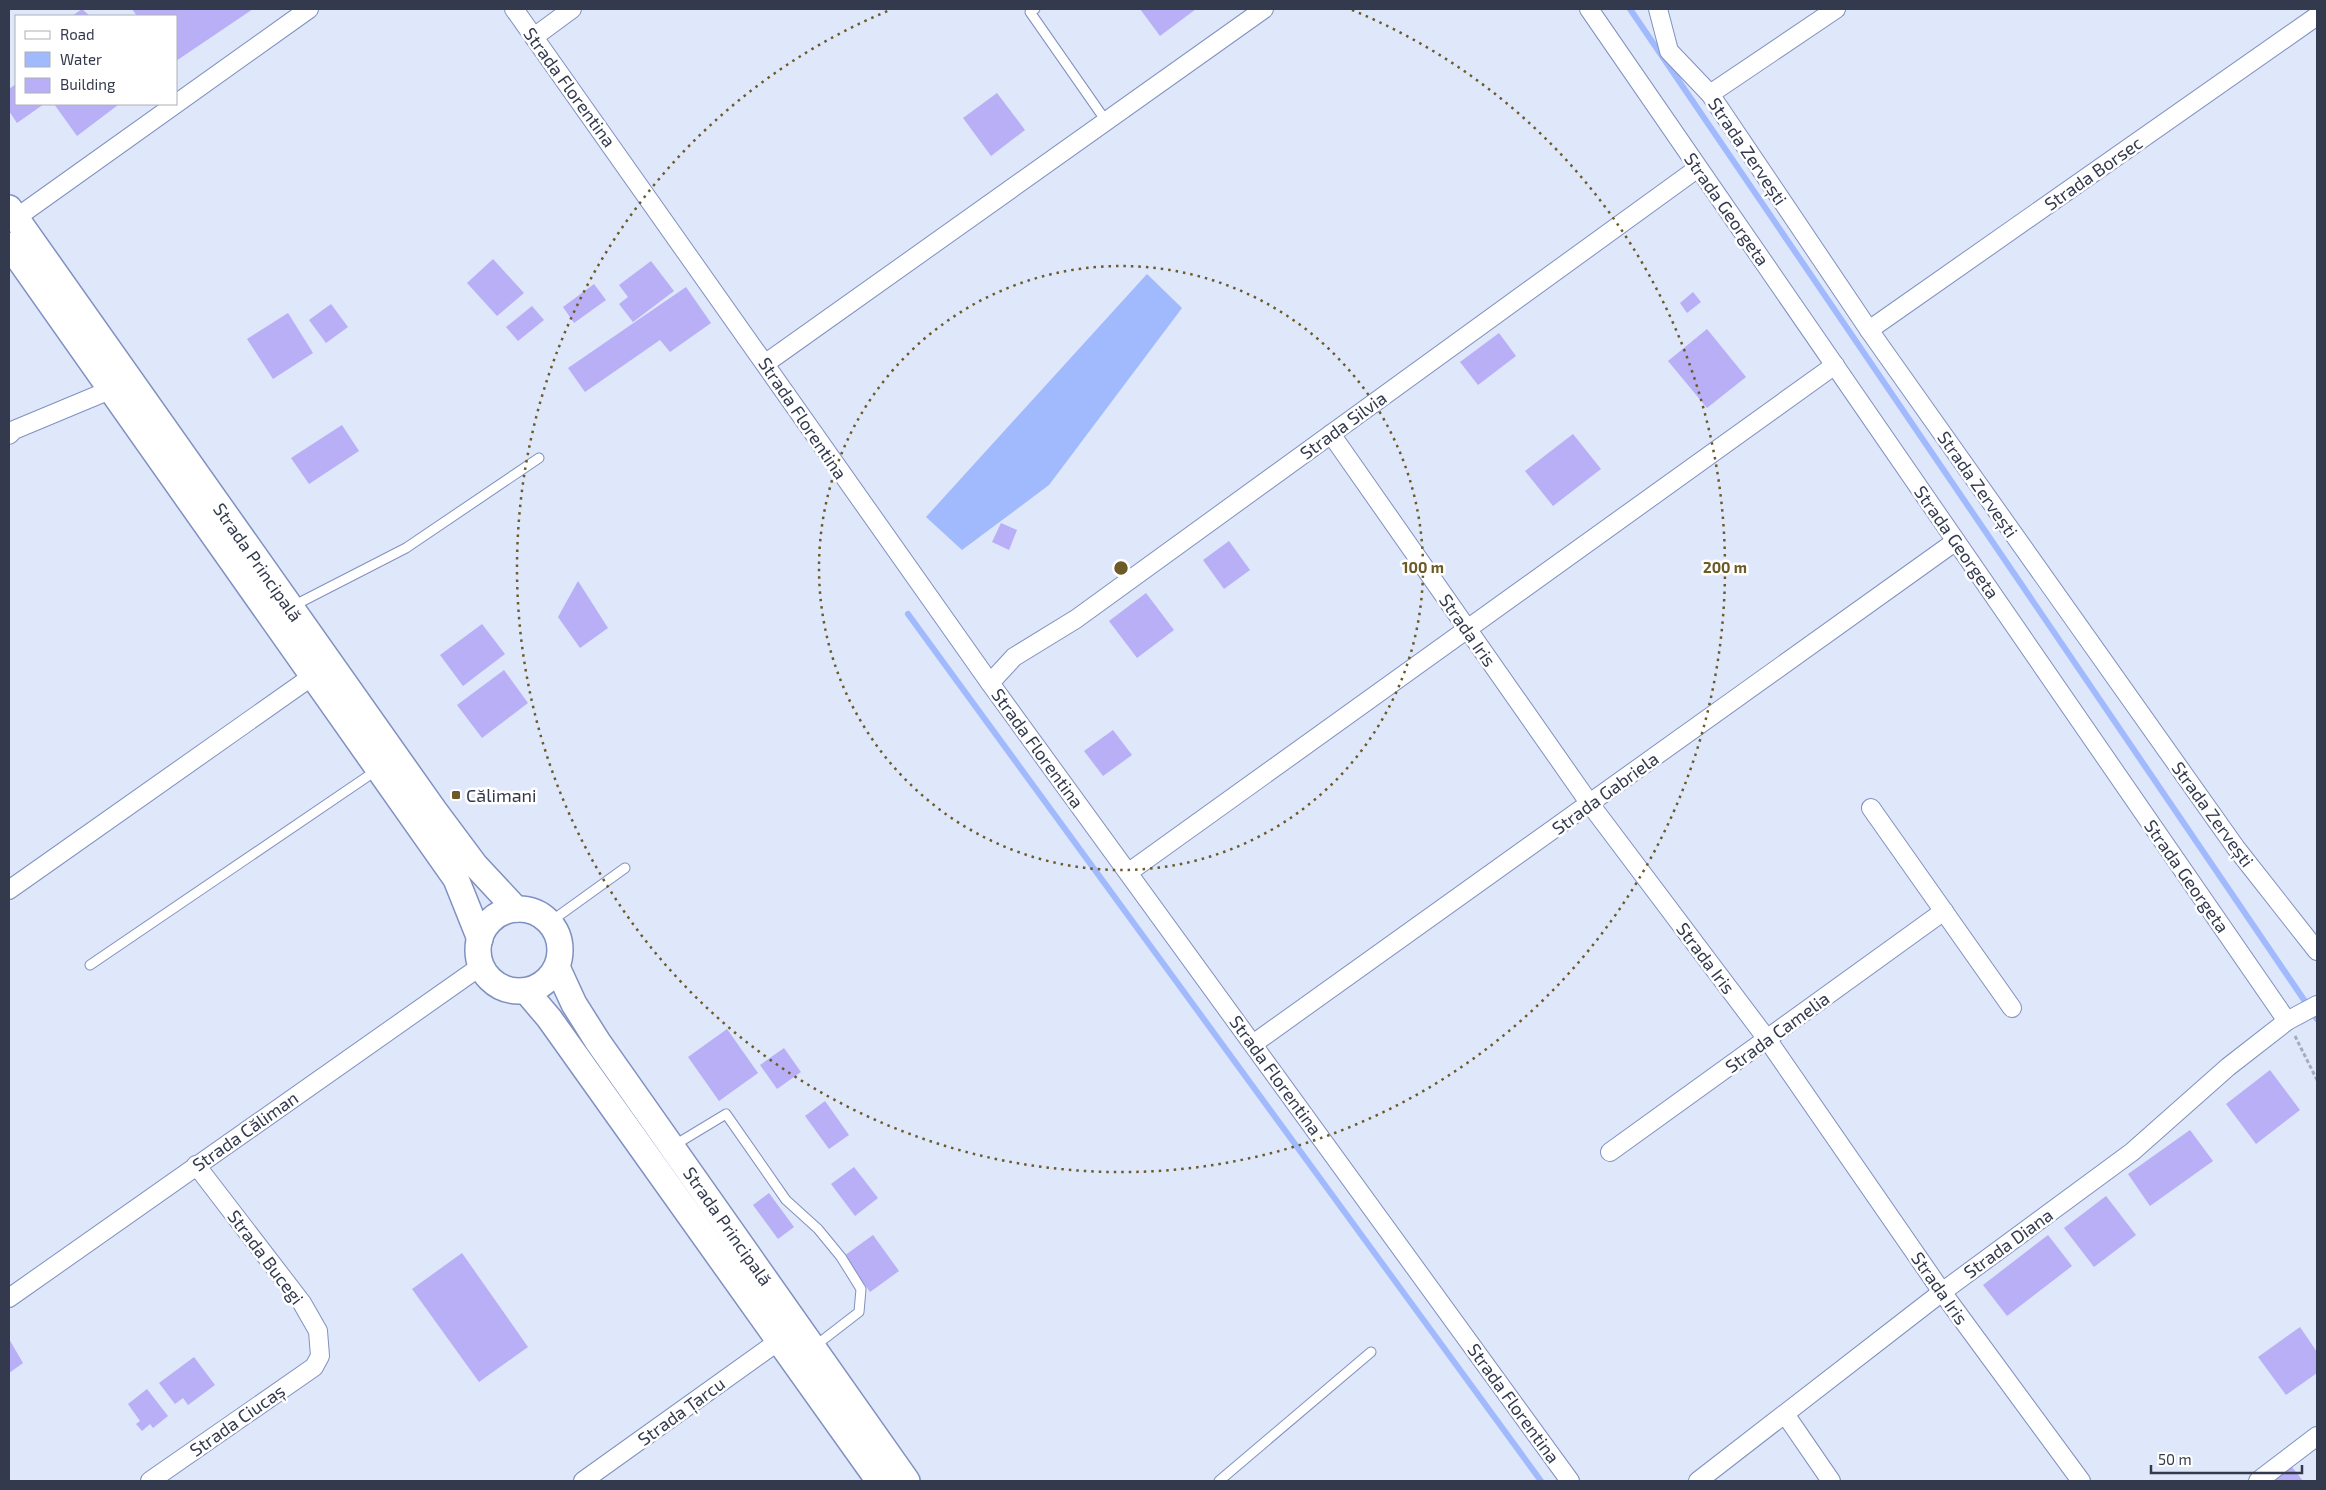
<svg xmlns="http://www.w3.org/2000/svg" width="2326" height="1490" viewBox="0 0 2326 1490" font-family="'Exo 2',sans-serif">
	<rect width="100%" height="100%" fill="#dfe7fb"/>
	<path fill="#a1b9fd" d="M 1147,274 L 1182,308 L 1049,485 L 962,550 L 926,517 Z"/>
	<g fill="none" stroke-linecap="round" stroke-linejoin="round">
		<g stroke="#a1b9fd" stroke-width="6">
			<path d="M 1630,9 L 2317,1019"/>
			<path d="M 908,614 L 1541,1481"/>
		</g>
	</g>
	<g fill="#b8aff7">
		<path d="M 82,9 L 90,16 L 72,16 Z"/>
		<path d="M 132,9 L 253,9 L 176,61 L 176,16 L 137,16 Z"/>
		<path d="M 1140,9 L 1196,9 L 1160,36 Z"/>
		<path d="M 16,84 L 16,104 L 44,104 L 17,123 L 9,111 L 9,89 Z"/>
		<path d="M 997,93 L 1025,130 L 991,156 L 963,118 Z"/>
		<path d="M 54,104 L 117,104 L 118,105 L 77,136 Z"/>
		<path d="M 493,259 L 524,293 L 497,316 L 467,283 Z"/>
		<path d="M 651,261 L 674,291 L 633,322 L 619,304 L 628,297 L 619,285 Z"/>
		<path d="M 594,284 L 606,300 L 574,323 L 563,307 Z"/>
		<path d="M 686,287 L 711,323 L 670,352 L 660,340 L 585,392 L 568,368 Z"/>
		<path d="M 1693,292 L 1701,302 L 1687,313 L 1680,303 Z"/>
		<path d="M 331,304 L 348,327 L 326,343 L 309,320 Z"/>
		<path d="M 532,306 L 544,320 L 518,341 L 506,327 Z"/>
		<path d="M 288,313 L 313,353 L 273,379 L 247,339 Z"/>
		<path d="M 1707,329 L 1746,377 L 1707,408 L 1668,361 Z"/>
		<path d="M 1499,333 L 1516,356 L 1478,385 L 1460,362 Z"/>
		<path d="M 342,425 L 359,451 L 309,484 L 291,458 Z"/>
		<path d="M 1573,434 L 1601,469 L 1553,506 L 1525,471 Z"/>
		<path d="M 1001,523 L 1017,530 L 1009,550 L 992,542 Z"/>
		<path d="M 1229,541 L 1250,570 L 1224,589 L 1203,560 Z"/>
		<path d="M 578,581 L 608,628 L 580,648 L 558,617 Z"/>
		<path d="M 1146,593 L 1174,630 L 1137,658 L 1109,621 Z"/>
		<path d="M 482,624 L 505,654 L 463,686 L 440,655 Z"/>
		<path d="M 504,670 L 528,703 L 482,738 L 457,705 Z"/>
		<path d="M 1113,730 L 1132,755 L 1103,776 L 1084,751 Z"/>
		<path d="M 727,1029 L 758,1073 L 719,1101 L 688,1057 Z"/>
		<path d="M 784,1048 L 801,1072 L 777,1089 L 760,1065 Z"/>
		<path d="M 2270,1070 L 2300,1110 L 2256,1144 L 2226,1104 Z"/>
		<path d="M 825,1101 L 849,1135 L 829,1149 L 805,1116 Z"/>
		<path d="M 2190,1130 L 2213,1161 L 2150,1206 L 2128,1174 Z"/>
		<path d="M 854,1167 L 878,1198 L 855,1216 L 831,1184 Z"/>
		<path d="M 769,1193 L 794,1227 L 778,1239 L 753,1205 Z"/>
		<path d="M 2106,1196 L 2136,1235 L 2094,1267 L 2064,1228 Z"/>
		<path d="M 873,1235 L 899,1271 L 870,1292 L 844,1256 Z"/>
		<path d="M 2048,1235 L 2072,1266 L 2007,1316 L 1983,1285 Z"/>
		<path d="M 462,1253 L 528,1347 L 479,1382 L 412,1289 Z"/>
		<path d="M 2300,1327 L 2317,1352 L 2317,1373 L 2286,1395 L 2258,1357 Z"/>
		<path d="M 9,1339 L 23,1363 L 9,1373 Z"/>
		<path d="M 194,1357 L 215,1385 L 188,1405 L 183,1398 L 175,1404 L 159,1383 Z"/>
		<path d="M 147,1389 L 168,1416 L 153,1428 L 150,1424 L 142,1431 L 136,1424 L 140,1421 L 128,1404 Z"/>
		<path d="M 2292,1467 L 2303,1481 L 2273,1481 Z"/>
	</g>
	<g fill="none" stroke-linecap="round" stroke-linejoin="round">
		<defs>
			<g id="service">
				<path d="M 1035,9 L 1030,12 L 1106,121"/>
				<path d="M 293,606 L 406,548 L 539,458"/>
				<path d="M 550,922 L 625,868"/>
				<path d="M 90,965 L 377,770"/>
				<path d="M 673,1146 L 726,1114 L 786,1200 L 818,1229 L 841,1257 L 861,1289 L 859,1312 L 815,1346"/>
				<path d="M 1219,1481 L 1371,1352"/>
			</g>
			<g id="minor">
				<path d="M 514,9 L 990,683 L 1570,1481"/>
				<path d="M 1589,9 L 2287,1021"/>
				<path d="M 1658,9 L 1669,51 L 1710,94 L 1869,330 L 2236,848 L 2317,951"/>
				<path d="M 534,37 L 572,9"/>
				<path d="M 1710,94 L 1836,9"/>
				<path d="M 16,218 L 309,9"/>
				<path d="M 1869,330 L 2317,16"/>
				<path d="M 766,363 L 1264,9"/>
				<path d="M 1331,434 L 1590,804 L 1767,1039 L 1942,1292 L 2081,1481"/>
				<path d="M 9,435 L 14,430 L 110,390"/>
				<path d="M 990,683 L 1014,657 L 1076,619 L 1698,168"/>
				<path d="M 1871,808 L 2012,1008"/>
				<path d="M 1129,872 L 1835,365"/>
				<path d="M 9,890 L 314,675"/>
				<path d="M 1253,1044 L 1956,541"/>
				<path d="M 1610,1152 L 1944,911"/>
				<path d="M 9,1298 L 481,966"/>
				<path d="M 1785,1414 L 1831,1481"/>
				<path d="M 150,1481 L 314,1367 L 320,1356 L 318,1331 L 302,1303 L 196,1165"/>
				<path d="M 583,1481 L 780,1340"/>
				<path d="M 1698,1481 L 1942,1292 L 2132,1152 L 2228,1067 L 2287,1021 L 2317,1005"/>
				<path d="M 2258,1481 L 2317,1436"/>
			</g>
			<g id="secondary">
				<path d="M 9,208 L 434,810 L 475,865 L 516,909"/>
				<path d="M 9,245 L 456,879 L 480,939"/>
				<circle cx="519" cy="950" r="41"/>
				<path d="M 557,967 L 574,1004 L 598,1042 L 907,1481"/>
				<path d="M 526,991 L 549,1018 L 879,1481"/>
			</g>
		</defs>
		<use href="#service" stroke="#8091c0" stroke-width="11"/>
		<use href="#minor" stroke="#8091c0" stroke-width="20"/>
		<use href="#secondary" stroke="#8091c0" stroke-width="28"/>
		<path stroke="#a5acc0" stroke-width="3" stroke-dasharray="4 2.5" stroke-linecap="butt" d="M 2295,1036 L 2317,1080"/>
		<use href="#service" stroke="#fff" stroke-width="9"/>
		<use href="#minor" stroke="#fff" stroke-width="18"/>
		<use href="#secondary" stroke="#fff" stroke-width="25"/>
	</g>
	<g fill="none" stroke="#6c5a28" stroke-width="2.5" stroke-dasharray="2.5 5">
		<circle cx="1121" cy="568" r="302"/>
		<path d="M1352 10A604 604 0 1 1 890 10"/>
	</g>
	<rect fill="#6c5a28" stroke="#fff" stroke-width="2" x="451" y="790" width="10" height="10" rx="2.5"/>
	<g text-anchor="middle" dominant-baseline="central" stroke-width="5" stroke-linejoin="round" paint-order="stroke">
		<g font-size="18" fill="#333a4e" stroke="#fff">
			<text transform="translate(570 87) rotate(54)">Strada Florentina</text>
			<text transform="translate(1748 151) rotate(56)">Strada Zervești</text>
			<text transform="translate(2093 173) rotate(-35)">Strada Borsec</text>
			<text transform="translate(1727 209) rotate(55)">Strada Georgeta</text>
			<text transform="translate(803 418) rotate(56)">Strada Florentina</text>
			<text transform="translate(1343 425) rotate(-36)">Strada Silvia</text>
			<text transform="translate(1978 484) rotate(55)">Strada Zervești</text>
			<text transform="translate(1957 542) rotate(55)">Strada Georgeta</text>
			<text transform="translate(258 562) rotate(55)">Strada Principală</text>
			<text transform="translate(1468 630) rotate(55)">Strada Iris</text>
			<text transform="translate(1038 748) rotate(54)">Strada Florentina</text>
			<text transform="translate(1605 793) rotate(-36)">Strada Gabriela</text>
			<text transform="translate(2213 814) rotate(54)">Strada Zervești</text>
			<text transform="translate(2187 876) rotate(55)">Strada Georgeta</text>
			<text transform="translate(1706 958) rotate(53)">Strada Iris</text>
			<text transform="translate(1777 1032) rotate(-36)">Strada Camelia</text>
			<text transform="translate(1276 1075) rotate(54)">Strada Florentina</text>
			<text transform="translate(245 1131) rotate(-35)">Strada Căliman</text>
			<text transform="translate(728 1226) rotate(55)">Strada Principală</text>
			<text transform="translate(2008 1243) rotate(-36)">Strada Diana</text>
			<text transform="translate(266 1257) rotate(53)">Strada Bucegi</text>
			<text transform="translate(1940 1288) rotate(55)">Strada Iris</text>
			<text transform="translate(1514 1403) rotate(54)">Strada Florentina</text>
			<text transform="translate(681 1411) rotate(-36)">Strada Țarcu</text>
			<text transform="translate(237 1420) rotate(-35)">Strada Ciucaș</text>
		</g>
		<g font-size="18" fill="#333a4e" stroke="#fff" text-anchor="start">
			<text x="466" y="795">Călimani</text>
		</g>
	</g>
	<circle cx="1121" cy="568" r="8" fill="#6c5a28" stroke="#fff" stroke-width="2.5"/>
	<g font-size="15" text-anchor="middle" font-weight="bold" fill="#6c5a28" stroke="#fff" stroke-width="5" stroke-linejoin="round" paint-order="stroke">
		<text x="1423" y="573">100 m</text>
		<text x="1725" y="573">200 m</text>
	</g>
	<rect width="2326" height="1490" fill="none" stroke="#333a4e" stroke-width="20"/>
	<rect x="15" y="15" width="162" height="90" fill="#ffffff" stroke="#adb0b8"/>
	<rect x="25" y="31" width="25" height="8" fill="#ffffff" stroke="#adb0b8"/>
	<text x="60" y="40" font-size="15" fill="#333a4e">Road</text>
	<rect x="25" y="52" width="25" height="15" fill="#a1b9fd" stroke="#adb0b8"/>
	<text x="60" y="65" font-size="15" fill="#333a4e">Water</text>
	<rect x="25" y="78" width="25" height="15" fill="#b8aff7" stroke="#adb0b8"/>
	<text x="60" y="90" font-size="15" fill="#333a4e">Building</text>
	<path d="M2151 1465v8h151v-8" fill="none" stroke="#333a4e" stroke-width="2.5"/>
	<text x="2158" y="1465" font-size="15" fill="#333a4e" stroke="#ffffff" stroke-width="4" paint-order="stroke">50 m</text>
</svg>
